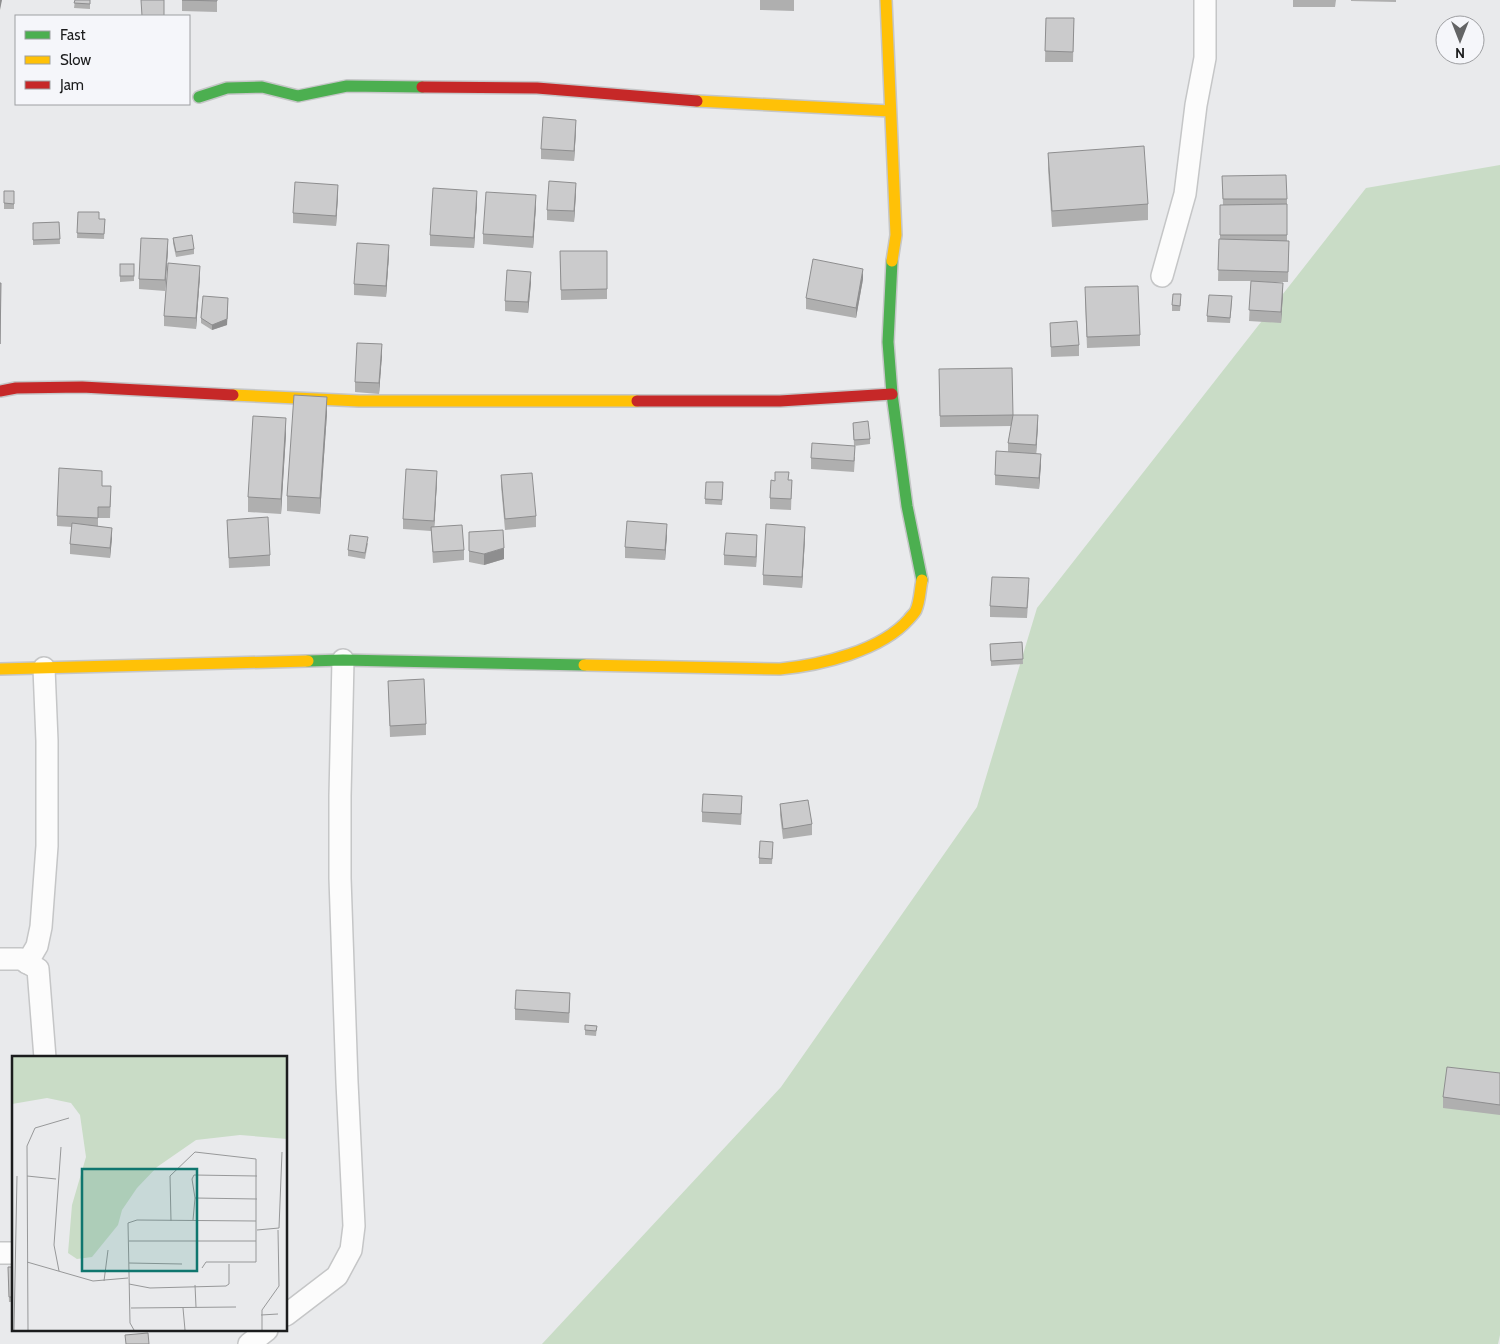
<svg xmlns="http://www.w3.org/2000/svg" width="1500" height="1344" viewBox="0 0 1500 1344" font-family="Cabin,sans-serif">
	<rect width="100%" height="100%" fill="#e9eaec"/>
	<path fill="#c9dcc6" d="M 1500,165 L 1500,1335 L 1498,1344 L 542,1344 L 781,1087 L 977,807 L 1037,608 L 1366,188 Z"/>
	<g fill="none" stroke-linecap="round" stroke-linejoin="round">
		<defs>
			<g id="street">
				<path d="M 1162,276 L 1185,194 L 1196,105 L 1205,58 L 1205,0"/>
				<path d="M 0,959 L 21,959 L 38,969 L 45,1058"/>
				<path d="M 27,963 L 37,946 L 41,927 L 47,846 L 47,741 L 44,668"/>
				<path d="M 0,1253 L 14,1253"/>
				<path d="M 286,1315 L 337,1276 L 351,1250 L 354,1226 L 347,1082 L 340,878 L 340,796 L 343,660"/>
				<path d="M 249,1344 L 267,1330"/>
			</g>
			<g id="fast">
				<path d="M 199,97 L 227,88 L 262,87 L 298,96 L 347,86 L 422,87"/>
				<path d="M 892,261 L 888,342 L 892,394 L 907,506 L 922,580"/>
				<path d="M 308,661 L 343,660 L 584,665"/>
			</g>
			<g id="slow">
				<path d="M 886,0 L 896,235 L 892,261"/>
				<path d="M 697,101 L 890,111"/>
				<path d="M 233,395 L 359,401 L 637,401"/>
				<path d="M 584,665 L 780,669 C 821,665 881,651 909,619 C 911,616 915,613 916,610 C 920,601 920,589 922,580"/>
				<path d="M 0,669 L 308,661"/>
			</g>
			<g id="jam">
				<path d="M 422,87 L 537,88 L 697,101"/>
				<path d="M 0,391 L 16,388 L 82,387 L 233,395"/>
				<path d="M 637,401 L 780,401 L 892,394"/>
			</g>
		</defs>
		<use href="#street" stroke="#c5c6c7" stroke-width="24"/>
		<use href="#fast" stroke="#c5c6c7" stroke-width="14"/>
		<use href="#slow" stroke="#c5c6c7" stroke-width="14"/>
		<use href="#jam" stroke="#c5c6c7" stroke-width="14"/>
		<use href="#street" stroke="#fcfcfc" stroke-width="21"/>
		<use href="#fast" stroke="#4caf50" stroke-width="11"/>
		<use href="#slow" stroke="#ffc107" stroke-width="11"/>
		<use href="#jam" stroke="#c62828" stroke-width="11"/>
	</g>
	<g fill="#afafaf">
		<path d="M 75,0 L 90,0 L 90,9 L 74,8 Z"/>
		<path d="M 182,0 L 217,0 L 217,12 L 182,11 Z"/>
		<path d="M 760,0 L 794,0 L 794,11 L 760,10 Z"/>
		<path d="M 1293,0 L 1336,0 L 1335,7 L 1293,7 Z"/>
		<path d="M 1351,0 L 1396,0 L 1396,2 L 1351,1 Z"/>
		<path d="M 1046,18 L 1074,18 L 1073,62 L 1045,62 Z"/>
		<path d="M 576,130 L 574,161 L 541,159 L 541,149 Z"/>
		<path d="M 1048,153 L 1148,204 L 1148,220 L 1052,227 L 1048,169 Z"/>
		<path d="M 1222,176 L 1287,199 L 1287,241 L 1289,241 L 1288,282 L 1267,282 L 1283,293 L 1281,323 L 1249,321 L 1251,281 L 1218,281 L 1219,239 L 1220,239 L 1220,205 L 1223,205 Z"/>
		<rect x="4" y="191" width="10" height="18"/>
		<path d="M 576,193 L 574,222 L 547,220 L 547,210 Z"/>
		<path d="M 338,195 L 336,226 L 293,223 L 293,213 Z"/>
		<path d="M 477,202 L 474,248 L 430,246 L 430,235 Z"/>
		<path d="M 536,206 L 533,248 L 483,244 L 483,234 Z"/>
		<path d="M 78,212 L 99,219 L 105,219 L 104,239 L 77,238 Z"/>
		<path d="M 59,222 L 60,244 L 33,245 L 33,223 Z"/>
		<path d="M 173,238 L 194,249 L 194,254 L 176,257 L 173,243 Z"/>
		<path d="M 168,250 L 165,291 L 139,289 L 139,279 Z"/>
		<path d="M 560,251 L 607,251 L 607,299 L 561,300 Z"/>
		<path d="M 389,255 L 386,297 L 354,295 L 354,284 Z"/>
		<path d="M 120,264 L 134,264 L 134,281 L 120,282 Z"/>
		<path d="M 200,276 L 196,329 L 164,326 L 164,316 Z"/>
		<path d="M 863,279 L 856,318 L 806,309 L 806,298 Z"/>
		<path d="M 531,282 L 528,313 L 505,311 L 505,301 Z"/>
		<path d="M 1085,298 L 1140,335 L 1140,346 L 1087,348 Z"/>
		<path d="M 1181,300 L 1180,311 L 1172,311 L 1172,305 Z"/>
		<path d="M 1232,302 L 1230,323 L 1207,322 L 1207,316 Z"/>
		<path d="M 228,303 L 227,325 L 212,330 L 201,323 L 201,318 Z"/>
		<path d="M 1050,323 L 1079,345 L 1079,356 L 1051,357 Z"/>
		<path d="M 382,355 L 379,394 L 355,392 L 355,382 Z"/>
		<path d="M 939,369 L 1013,415 L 1038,425 L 1036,453 L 1041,464 L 1039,489 L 995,485 L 995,475 L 1008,452 L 1008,443 L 1011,426 L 940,427 Z"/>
		<path d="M 327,413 L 320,514 L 287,511 L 287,496 Z"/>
		<path d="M 853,423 L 870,439 L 870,444 L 854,446 Z"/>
		<path d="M 286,434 L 281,514 L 248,512 L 248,497 Z"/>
		<path d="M 855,457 L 854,472 L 811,469 L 811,458 Z"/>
		<path d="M 501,475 L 536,516 L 536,527 L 505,530 L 501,486 Z"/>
		<path d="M 789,480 L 792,480 L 791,510 L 770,509 L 770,498 L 775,481 Z"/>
		<path d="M 437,482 L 434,527 L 464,550 L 464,560 L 433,563 L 431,531 L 403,529 L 403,519 Z"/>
		<path d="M 102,486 L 111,497 L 110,518 L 98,518 L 98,526 L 112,538 L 110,558 L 70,554 L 70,544 L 72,527 L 57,526 L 57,516 Z"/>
		<path d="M 723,488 L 722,505 L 705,504 L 705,499 Z"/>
		<path d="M 227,520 L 270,555 L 270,566 L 229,568 Z"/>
		<path d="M 469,532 L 504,559 L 484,565 L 469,562 Z"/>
		<path d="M 667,535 L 665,560 L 625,558 L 625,547 Z"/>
		<path d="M 805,538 L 802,588 L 763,585 L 763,575 Z"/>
		<path d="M 368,543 L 365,559 L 348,556 L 348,550 Z"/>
		<path d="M 757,546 L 756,567 L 724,565 L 724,555 Z"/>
		<path d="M 1029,589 L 1027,618 L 990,617 L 990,606 Z"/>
		<path d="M 1022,642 L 1023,664 L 991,666 L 990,644 Z"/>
		<path d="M 388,681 L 426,724 L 426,735 L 390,737 Z"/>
		<path d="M 780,804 L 812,824 L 812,835 L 783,839 L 780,815 Z"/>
		<path d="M 742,807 L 741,825 L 702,822 L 702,812 Z"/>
		<path d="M 773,848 L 772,864 L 759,864 L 759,858 Z"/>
		<path d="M 570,1004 L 569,1023 L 515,1020 L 515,1009 Z"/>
		<path d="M 585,1025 L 597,1026 L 596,1036 L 585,1035 Z"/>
		<path d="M 1500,1073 L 1500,1115 L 1443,1108 L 1443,1097 Z"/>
		<path d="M 8,1267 L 14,1267 L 14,1302 L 9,1302 Z"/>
	</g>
	<g fill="#8e8e8f">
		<path d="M 0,0 L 2,0 L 0,10 Z"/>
		<path d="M 576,120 L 576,130 L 574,161 L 574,151 Z"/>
		<path d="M 576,183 L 576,193 L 574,222 L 574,211 Z"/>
		<path d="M 338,185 L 338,195 L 336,226 L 336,216 Z"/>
		<path d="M 477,191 L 477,202 L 474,248 L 474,238 Z"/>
		<path d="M 536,195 L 536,206 L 533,248 L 533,237 Z"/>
		<path d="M 168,239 L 168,250 L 165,291 L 165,280 Z"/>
		<path d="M 389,245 L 389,255 L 386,297 L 386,286 Z"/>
		<path d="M 200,266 L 200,276 L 196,329 L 196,318 Z"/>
		<path d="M 863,269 L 863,279 L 856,318 L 856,308 Z"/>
		<path d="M 531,272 L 531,282 L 528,313 L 528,302 Z"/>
		<path d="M 1283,283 L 1283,293 L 1281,323 L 1281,312 Z"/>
		<path d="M 228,298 L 227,325 L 212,330 L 212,325 Z"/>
		<path d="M 382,344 L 382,355 L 379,394 L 379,383 Z"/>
		<path d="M 327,397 L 327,413 L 320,514 L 320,498 Z"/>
		<path d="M 1038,415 L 1038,425 L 1036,456 L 1036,445 Z"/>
		<path d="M 286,418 L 286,434 L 281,514 L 281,499 Z"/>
		<path d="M 1041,454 L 1041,464 L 1039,489 L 1039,478 Z"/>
		<path d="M 437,471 L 437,482 L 434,531 L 434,521 Z"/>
		<path d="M 667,524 L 667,535 L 665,560 L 665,550 Z"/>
		<path d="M 805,527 L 805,538 L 802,588 L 802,577 Z"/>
		<path d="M 112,528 L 112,538 L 110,558 L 110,548 Z"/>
		<path d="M 757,535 L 757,546 L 756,567 L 756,557 Z"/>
		<path d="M 504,548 L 504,559 L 484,565 L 484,554 Z"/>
	</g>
	<g fill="#cbcbcc" stroke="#8e8e8f">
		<path d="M 75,0 L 90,0 L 90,4 L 74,3 Z"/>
		<path d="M 141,0 L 164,0 L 164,16 L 142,16 Z"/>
		<path d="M 182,0 L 217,0 L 217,1 Z"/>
		<path d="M 1046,18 L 1074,18 L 1073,52 L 1045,51 Z"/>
		<path d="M 543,117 L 576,120 L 574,151 L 541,149 Z"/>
		<path d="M 1144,146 L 1148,204 L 1052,211 L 1048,153 Z"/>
		<path d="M 1286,175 L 1287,199 L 1223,199 L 1222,176 Z"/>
		<path d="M 549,181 L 576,183 L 574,211 L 547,210 Z"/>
		<path d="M 295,182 L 338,185 L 336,216 L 293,213 Z"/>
		<path d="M 433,188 L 477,191 L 474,238 L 430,235 Z"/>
		<path d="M 4,191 L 14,191 L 14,204 L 4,203 Z"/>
		<path d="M 486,192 L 536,195 L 533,237 L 483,234 Z"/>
		<path d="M 1287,204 L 1287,235 L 1220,235 L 1220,205 Z"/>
		<path d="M 78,212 L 99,212 L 99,219 L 105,219 L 104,234 L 77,233 Z"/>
		<path d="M 59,222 L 60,239 L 33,240 L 33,223 Z"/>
		<path d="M 192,235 L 194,249 L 176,252 L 173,238 Z"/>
		<path d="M 141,238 L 168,239 L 165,280 L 139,279 Z"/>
		<path d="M 1219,239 L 1289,241 L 1288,272 L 1218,270 Z"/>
		<path d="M 357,243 L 389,245 L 386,286 L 354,284 Z"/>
		<path d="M 560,251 L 607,251 L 607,289 L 561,290 Z"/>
		<path d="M 813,259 L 863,269 L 856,308 L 806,298 Z"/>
		<path d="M 168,263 L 200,266 L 196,318 L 164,316 Z"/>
		<rect x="120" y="264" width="14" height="12"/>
		<path d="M 507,270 L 531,272 L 528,302 L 505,301 Z"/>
		<path d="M 1251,281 L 1283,283 L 1281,312 L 1249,310 Z"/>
		<path d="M 0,283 L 1,283 L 0,344 Z"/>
		<path d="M 1138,286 L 1140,335 L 1087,337 L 1085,287 Z"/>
		<path d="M 1173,294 L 1181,294 L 1180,306 L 1172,305 Z"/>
		<path d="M 1209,295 L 1232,296 L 1230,318 L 1207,316 Z"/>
		<path d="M 203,296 L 228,298 L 227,319 L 212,325 L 201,318 Z"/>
		<path d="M 1077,321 L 1079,345 L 1051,347 L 1050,323 Z"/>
		<path d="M 357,343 L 382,344 L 379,383 L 355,382 Z"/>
		<path d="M 1012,368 L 1013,415 L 940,416 L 939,369 Z"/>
		<path d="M 294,395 L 327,397 L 320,498 L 287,496 Z"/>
		<path d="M 1013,415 L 1038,415 L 1036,445 L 1008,443 Z"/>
		<path d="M 253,416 L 286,418 L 281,499 L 248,497 Z"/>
		<path d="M 868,421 L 870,439 L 854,440 L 853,423 Z"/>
		<path d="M 812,443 L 855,446 L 854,461 L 811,458 Z"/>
		<path d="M 996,451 L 1041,454 L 1039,478 L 995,475 Z"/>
		<path d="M 59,468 L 102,471 L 102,486 L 111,486 L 110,507 L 98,507 L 98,518 L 57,516 Z"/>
		<path d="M 406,469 L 437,471 L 434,521 L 403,519 Z"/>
		<path d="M 775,472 L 789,472 L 788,480 L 792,480 L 791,499 L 770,498 L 771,480 L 775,481 Z"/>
		<path d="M 532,473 L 536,516 L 505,519 L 501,475 Z"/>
		<path d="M 706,482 L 723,482 L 722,500 L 705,499 Z"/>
		<path d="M 268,517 L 270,555 L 229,558 L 227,520 Z"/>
		<path d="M 627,521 L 667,524 L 665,550 L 625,547 Z"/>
		<path d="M 72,523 L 112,528 L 110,548 L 70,544 Z"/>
		<path d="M 766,524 L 805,527 L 802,577 L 763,575 Z"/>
		<path d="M 462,525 L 464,550 L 433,552 L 431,527 Z"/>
		<path d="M 503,530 L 504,548 L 484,554 L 469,551 L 469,532 Z"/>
		<path d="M 726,533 L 757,535 L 756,557 L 724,555 Z"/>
		<path d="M 350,535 L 368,537 L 365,553 L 348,550 Z"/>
		<path d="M 992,577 L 1029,578 L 1027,608 L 990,606 Z"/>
		<path d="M 1022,642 L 1023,659 L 991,661 L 990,644 Z"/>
		<path d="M 424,679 L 426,724 L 390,726 L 388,681 Z"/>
		<path d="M 703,794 L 742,796 L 741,814 L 702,812 Z"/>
		<path d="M 808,800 L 812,824 L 783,829 L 780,804 Z"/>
		<path d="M 760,841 L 773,842 L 772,859 L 759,858 Z"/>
		<path d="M 516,990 L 570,993 L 569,1013 L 515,1009 Z"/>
		<path d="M 585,1025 L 597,1026 L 596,1031 L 585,1030 Z"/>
		<path d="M 1447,1067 L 1500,1073 L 1500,1105 L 1443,1097 Z"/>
		<path d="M 8,1267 L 14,1267 L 14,1297 L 9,1297 Z"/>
		<path d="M 148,1333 L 149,1344 L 126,1344 L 125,1335 Z"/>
	</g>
	<g transform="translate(12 1056)">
		<rect width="275" height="275" fill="#e9eaec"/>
		<path d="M 0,1 L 275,1 L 275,83 L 228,79 L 184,84 L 145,111 L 125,132 L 110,154 L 106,169 L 80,201 L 65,203 L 56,197 L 60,149 L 74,101 L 68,59 L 59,47 L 35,42 L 0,48 Z" fill="#c9dcc6"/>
		<path fill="none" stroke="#979899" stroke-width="1" d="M 15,120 L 44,123M 245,143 L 183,142 L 180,123 L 182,119 L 245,120M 181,164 L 183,142M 159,165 L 158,120 L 183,96 L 244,103 L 244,165M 245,174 L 267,172 L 270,96M 117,185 L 244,185M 15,206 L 81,225 L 116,222M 117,207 L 170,208M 47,215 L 42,189 L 49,91M 92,225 L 96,194M 117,228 L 138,232 L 214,230 L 217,228 L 217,208M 183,229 L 184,251M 119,252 L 224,251M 171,252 L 173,274M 249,259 L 266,258M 2,274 L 5,120M 16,274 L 15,90 L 23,72 L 57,62M 122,274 L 118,267 L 116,167 L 125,164 L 244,165 L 244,206 L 194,206 L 190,212M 250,274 L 250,254 L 267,230 L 266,174"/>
		<path fill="#0f766e" fill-opacity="0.15" stroke="#0f766e" stroke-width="2.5" d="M 70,113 L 185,113 L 185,215 L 70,215 Z"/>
		<rect width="275" height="275" fill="none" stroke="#1b1c1d" stroke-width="2.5"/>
	</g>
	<rect x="15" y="15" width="175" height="90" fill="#f5f6fa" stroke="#9e9fa2"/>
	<rect x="25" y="31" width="25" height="8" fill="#4caf50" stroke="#9e9fa2"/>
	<text x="60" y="40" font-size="15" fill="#1b1c1d">Fast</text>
	<rect x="25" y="56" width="25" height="8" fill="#ffc107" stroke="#9e9fa2"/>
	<text x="60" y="65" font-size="15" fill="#1b1c1d">Slow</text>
	<rect x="25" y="81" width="25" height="8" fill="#c62828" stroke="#9e9fa2"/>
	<text x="60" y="90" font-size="15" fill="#1b1c1d">Jam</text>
	<g transform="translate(1460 40) rotate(180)"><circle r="24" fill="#f5f6fa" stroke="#9e9fa2"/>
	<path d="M0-4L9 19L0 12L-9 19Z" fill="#636465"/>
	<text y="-8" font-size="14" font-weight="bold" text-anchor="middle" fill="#1b1c1d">N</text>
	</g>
</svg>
